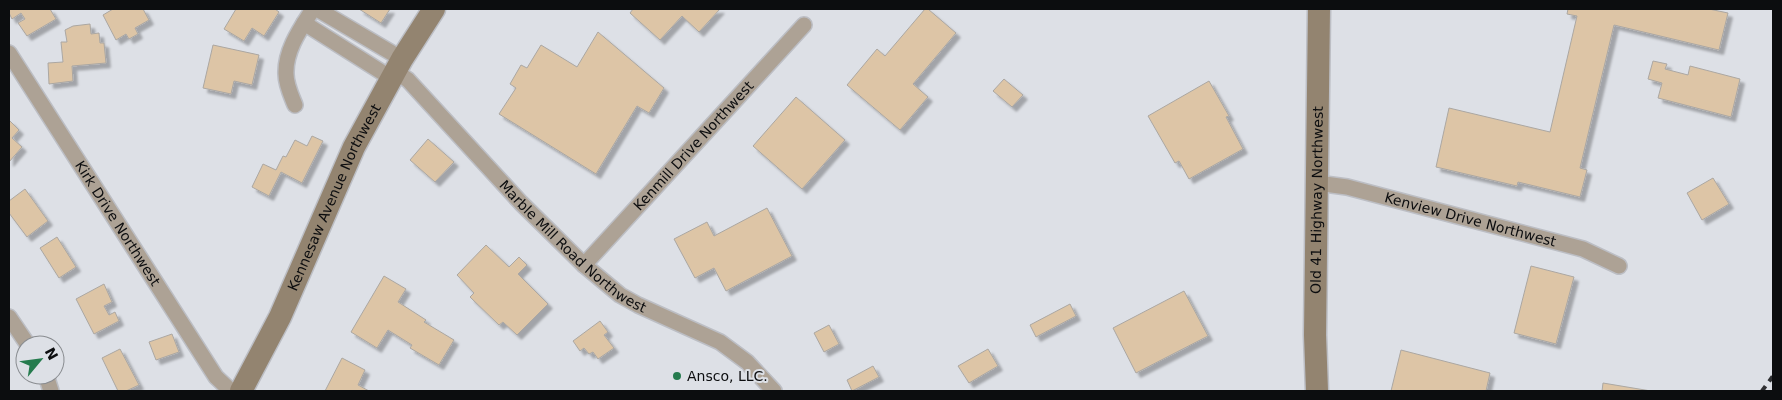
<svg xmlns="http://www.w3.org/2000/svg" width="1782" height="400" viewBox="0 0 1782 400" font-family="'DejaVu Sans',sans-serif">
	<defs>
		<filter id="shadow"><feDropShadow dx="4.5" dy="4.5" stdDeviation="1" flood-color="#0004"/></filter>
	</defs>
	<rect width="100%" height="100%" fill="#dde0e6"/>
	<g fill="#ddc5a6" stroke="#aba7a2" filter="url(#shadow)">
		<path d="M 9,9 L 50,9 L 56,19 L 27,36 L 18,23 L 25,19 L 21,13 L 12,19 L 9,13 Z"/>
		<path d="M 113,9 L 143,9 L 149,20 L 135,28 L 138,34 L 129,39 L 126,34 L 116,40 L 103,15 Z"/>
		<path d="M 236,9 L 275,9 L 279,12 L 264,36 L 252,28 L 244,41 L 224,29 Z"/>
		<path d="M 359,9 L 390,9 L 381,23 Z"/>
		<path d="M 633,9 L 720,9 L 699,32 L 682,16 L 660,40 L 630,13 Z"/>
		<path d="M 925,9 L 928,9 L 956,33 L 913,84 L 928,97 L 900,130 L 847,85 L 877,49 L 885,56 Z"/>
		<path d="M 1568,9 L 1709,9 L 1728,13 L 1719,50 L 1614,25 L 1580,168 L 1587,170 L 1580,197 L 1518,182 L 1517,186 L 1436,167 L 1449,108 L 1550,132 L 1577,16 L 1567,14 Z"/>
		<path d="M 90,24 L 91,34 L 99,33 L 100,43 L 104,43 L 106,63 L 72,66 L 73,81 L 49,84 L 48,63 L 63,62 L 61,42 L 67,42 L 65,30 L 73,26 Z"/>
		<path d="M 598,32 L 664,88 L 649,113 L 637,106 L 596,174 L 499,114 L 516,88 L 510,84 L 521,65 L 527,68 L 541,45 L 577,67 Z"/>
		<path d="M 213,45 L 259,55 L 252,85 L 234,81 L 231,94 L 203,88 Z"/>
		<path d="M 1653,61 L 1667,64 L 1665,69 L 1688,75 L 1690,66 L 1740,79 L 1731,117 L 1658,98 L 1662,83 L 1648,79 Z"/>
		<path d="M 1004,79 L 1023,95 L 1012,107 L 993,91 Z"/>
		<path d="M 1209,81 L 1229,116 L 1226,117 L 1243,149 L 1189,179 L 1179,161 L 1175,163 L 1148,116 Z"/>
		<path d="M 796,97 L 845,140 L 802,189 L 753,146 Z"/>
		<path d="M 9,120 L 19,130 L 12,138 L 22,147 L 9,162 Z"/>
		<path d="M 312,136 L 323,141 L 302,183 L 281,172 L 269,196 L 252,187 L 263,164 L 276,170 L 283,156 L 286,157 L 295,140 L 307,146 Z"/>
		<path d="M 428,139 L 454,162 L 435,182 L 410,160 Z"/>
		<path d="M 1713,178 L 1729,204 L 1702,220 L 1687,193 Z"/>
		<path d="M 25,189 L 48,221 L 27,237 L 9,213 L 9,201 Z"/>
		<path d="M 767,208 L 792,256 L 726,291 L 714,268 L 695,278 L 674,239 L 707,222 L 714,236 Z"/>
		<path d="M 57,237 L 76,267 L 59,278 L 40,248 Z"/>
		<path d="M 486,245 L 509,267 L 519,257 L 527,265 L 518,274 L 548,304 L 517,335 L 503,322 L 499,325 L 470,297 L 474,293 L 457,275 Z"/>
		<path d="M 1531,266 L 1574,277 L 1556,344 L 1514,333 Z"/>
		<path d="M 384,276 L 406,289 L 398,302 L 426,320 L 424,322 L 454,340 L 439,365 L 410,348 L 412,345 L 388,330 L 377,348 L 351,332 Z"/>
		<path d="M 104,284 L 112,302 L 104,306 L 109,315 L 115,312 L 119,321 L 94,334 L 76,299 Z"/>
		<path d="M 1184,291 L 1208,336 L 1136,373 L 1113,328 Z"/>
		<path d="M 1070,304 L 1076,316 L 1036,337 L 1030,325 Z"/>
		<path d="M 600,321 L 608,332 L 604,335 L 614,348 L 598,359 L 593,352 L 589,354 L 584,348 L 580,351 L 573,341 Z"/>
		<path d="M 829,325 L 839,344 L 824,352 L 814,333 Z"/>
		<path d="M 172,334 L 179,352 L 156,360 L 149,342 Z"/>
		<path d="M 120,349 L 139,385 L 126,391 L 118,391 L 102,358 Z"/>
		<path d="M 988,349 L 998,366 L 969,383 L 958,366 Z"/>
		<path d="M 1401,350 L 1490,373 L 1486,391 L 1391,391 Z"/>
		<path d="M 342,358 L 365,370 L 358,385 L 369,391 L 325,391 Z"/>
		<path d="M 873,366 L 879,377 L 852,391 L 847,380 Z"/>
		<path d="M 1603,383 L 1651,391 L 1602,391 Z"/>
	</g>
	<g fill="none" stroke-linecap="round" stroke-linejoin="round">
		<defs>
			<g id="street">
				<path d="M 317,9 L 402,59"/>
				<path d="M 304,23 L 391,78"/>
				<path id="s1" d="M 9,53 L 216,377 L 231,391"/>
				<path id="s2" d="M 395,71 L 408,80 L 521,203 L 584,265 L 620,295 L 638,305 L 720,342 L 747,362 L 774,391"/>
				<path d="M 295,105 C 291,95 286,85 286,74 C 285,50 301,28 313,9"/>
				<path id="s3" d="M 1317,183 L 1347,187 L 1583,249 L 1619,266"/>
				<path id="s4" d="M 584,265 L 804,25"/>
				<path d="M 9,317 L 28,345"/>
				<path d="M 46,375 L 51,391"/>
			</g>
			<g id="secondary">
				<path id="s5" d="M 241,391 L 280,317 L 354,147 L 402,59 L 434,9"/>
				<path id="s6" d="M 1317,391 L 1315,335 L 1319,9"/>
			</g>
		</defs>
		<use href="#street" stroke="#bcbec4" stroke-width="18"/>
		<use href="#secondary" stroke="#bcbec4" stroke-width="25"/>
		<use href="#street" stroke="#ada295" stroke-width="15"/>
		<use href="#secondary" stroke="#938470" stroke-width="22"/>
		<path stroke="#2f3033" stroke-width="4" stroke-dasharray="6 6" stroke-linecap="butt" d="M 1762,391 L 1773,376"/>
	</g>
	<circle fill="#257b4e" stroke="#dde0e6" stroke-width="2" cx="677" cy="376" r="5"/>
	<g text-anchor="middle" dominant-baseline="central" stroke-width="4" stroke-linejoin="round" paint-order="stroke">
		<g font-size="14" fill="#0c0d0f" stroke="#dde0e6">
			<text stroke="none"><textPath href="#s4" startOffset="162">Kenmill Drive Northwest</textPath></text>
			<text stroke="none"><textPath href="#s5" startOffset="215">Kennesaw Avenue Northwest</textPath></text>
			<text stroke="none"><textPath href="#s6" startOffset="191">Old 41 Highway Northwest</textPath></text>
			<text stroke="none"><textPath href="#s3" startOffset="158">Kenview Drive Northwest</textPath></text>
			<text stroke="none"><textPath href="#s1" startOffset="202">Kirk Drive Northwest</textPath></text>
			<text stroke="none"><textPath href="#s2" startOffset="251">Marble Mill Road Northwest</textPath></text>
		</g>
		<g font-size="14" fill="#0c0d0f" stroke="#dde0e6" text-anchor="start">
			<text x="687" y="376">Ansco, LLC.</text>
		</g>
	</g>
	<rect width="1782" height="400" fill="none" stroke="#0c0d0f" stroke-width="20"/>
	<g transform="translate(40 360) rotate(61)"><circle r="24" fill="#dde0e6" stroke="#898c90"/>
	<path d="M0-4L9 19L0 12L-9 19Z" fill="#257b4e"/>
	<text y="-8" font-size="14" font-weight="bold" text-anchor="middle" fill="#0c0d0f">N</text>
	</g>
</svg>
